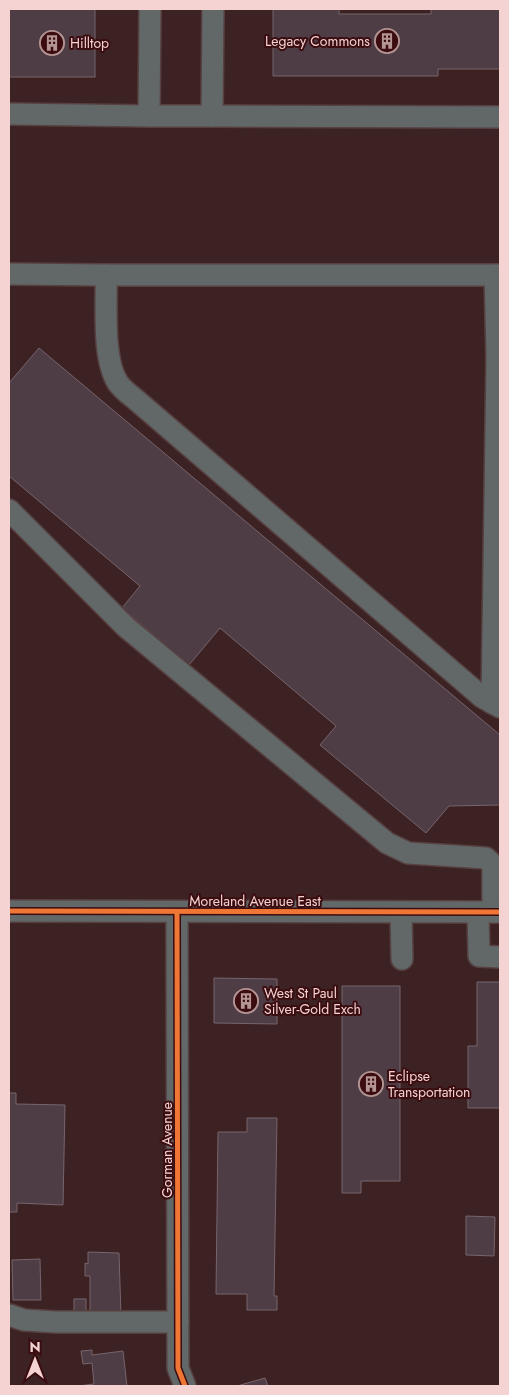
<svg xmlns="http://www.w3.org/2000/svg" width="509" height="1395" viewBox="0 0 509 1395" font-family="Jost,sans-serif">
	<rect width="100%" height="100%" fill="#3c2223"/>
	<g fill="#4f3d45" stroke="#77646d">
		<rect x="9" y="9" width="86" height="68"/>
		<path d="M 273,9 L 339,9 L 339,14 L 431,14 L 431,9 L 500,9 L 500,69 L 438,69 L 438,76 L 273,76 Z"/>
		<path d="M 39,348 L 500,735 L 500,805 L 449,806 L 426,833 L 320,745 L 336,726 L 220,628 L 189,665 L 122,608 L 140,586 L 9,476 L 9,383 Z"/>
		<path d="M 214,978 L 277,979 L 277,1024 L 214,1023 Z"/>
		<path d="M 477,982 L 500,982 L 500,1108 L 468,1108 L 468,1046 L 477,1046 Z"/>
		<path d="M 342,986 L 400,986 L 400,1181 L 361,1181 L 361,1193 L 342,1193 Z"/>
		<path d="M 9,1093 L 16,1093 L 16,1104 L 65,1105 L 63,1205 L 17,1203 L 17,1212 L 9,1212 Z"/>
		<path d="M 247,1118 L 277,1118 L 274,1296 L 277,1296 L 277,1310 L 247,1310 L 247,1294 L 216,1294 L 218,1132 L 247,1132 Z"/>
		<path d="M 466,1216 L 495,1217 L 494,1256 L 466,1255 Z"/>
		<path d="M 88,1252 L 119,1253 L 121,1316 L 90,1315 L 90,1276 L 85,1276 L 85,1263 L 88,1264 Z"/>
		<path d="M 40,1259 L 41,1300 L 13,1300 L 12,1260 Z"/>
		<rect x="74" y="1299" width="12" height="12"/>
		<path d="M 92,1350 L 92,1355 L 123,1351 L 127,1386 L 78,1386 L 94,1384 L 92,1363 L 83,1364 L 81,1351 Z"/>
		<path d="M 265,1378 L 268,1386 L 237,1386 Z"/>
	</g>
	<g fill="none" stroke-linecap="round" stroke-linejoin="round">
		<defs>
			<g id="minor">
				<path d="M 150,9 L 149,116 L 212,116 L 213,9"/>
				<path d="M 9,114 L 149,116"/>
				<path d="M 212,116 L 500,117"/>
				<path d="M 9,274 L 106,275 L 500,275"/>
				<path d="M 106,275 C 107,305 102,359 118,383 C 122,389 129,394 135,399 L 482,697 L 500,707"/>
				<path d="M 9,510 L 126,627 L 387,843 L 408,853 L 486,858 L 493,865 L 493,912"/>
				<path d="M 492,703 L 497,357 L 495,275"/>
				<path d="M 9,911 L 500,912"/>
				<path d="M 177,912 L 178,1368 L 185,1386"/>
				<path d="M 401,912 L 402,959"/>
				<path d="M 478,913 L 479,956 L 500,957"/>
				<path d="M 9,1315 L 24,1320 L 56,1322 L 178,1322"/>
			</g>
		</defs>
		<use href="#minor" stroke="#574041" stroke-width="24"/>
		<use href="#minor" stroke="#626767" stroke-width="21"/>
		<defs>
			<g id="cycleway">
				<path d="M 9,911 L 500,912"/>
				<path d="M 177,912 L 178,1368 L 185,1386"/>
			</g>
		</defs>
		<use href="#cycleway" stroke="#3b0c10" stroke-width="8"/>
		<use href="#cycleway" stroke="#f07635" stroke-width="5"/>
	</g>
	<defs>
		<symbol id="building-ring" viewBox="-11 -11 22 22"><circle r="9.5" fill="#3b0c10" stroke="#b49595" stroke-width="1.5"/><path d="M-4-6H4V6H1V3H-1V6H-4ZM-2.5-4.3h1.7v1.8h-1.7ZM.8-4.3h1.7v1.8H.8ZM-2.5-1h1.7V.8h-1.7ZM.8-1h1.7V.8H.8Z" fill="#b49595"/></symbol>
	</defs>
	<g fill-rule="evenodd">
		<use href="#building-ring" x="373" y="27" width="28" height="28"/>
		<use href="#building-ring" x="38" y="29" width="28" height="28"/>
		<use href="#building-ring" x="232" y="987" width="28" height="28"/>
		<use href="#building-ring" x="357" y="1070" width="28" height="28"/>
	</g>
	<g text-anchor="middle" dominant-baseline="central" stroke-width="4" stroke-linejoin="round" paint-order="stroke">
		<g font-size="14" fill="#f4d3d2" stroke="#3b0c10" text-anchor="start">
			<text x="370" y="41" text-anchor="end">Legacy Commons</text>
			<text x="70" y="43">Hilltop</text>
			<text x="264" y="993">West St Paul<tspan x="264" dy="16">Silver-Gold Exch</tspan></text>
			<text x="388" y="1076">Eclipse<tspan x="388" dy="16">Transportation</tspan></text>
		</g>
		<g font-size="14" fill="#f4d3d2" stroke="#3b0c10">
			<text x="255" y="901">Moreland Avenue East</text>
			<text transform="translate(167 1150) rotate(-90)">Gorman Avenue</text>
		</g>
	</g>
	<rect width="509" height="1395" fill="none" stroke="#f4d3d2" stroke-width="20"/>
	<g transform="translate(35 1360)" stroke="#3b0c10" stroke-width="4" paint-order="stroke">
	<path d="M0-4L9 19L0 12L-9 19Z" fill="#f4d3d2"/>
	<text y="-8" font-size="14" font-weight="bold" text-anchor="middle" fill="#f4d3d2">N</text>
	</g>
</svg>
